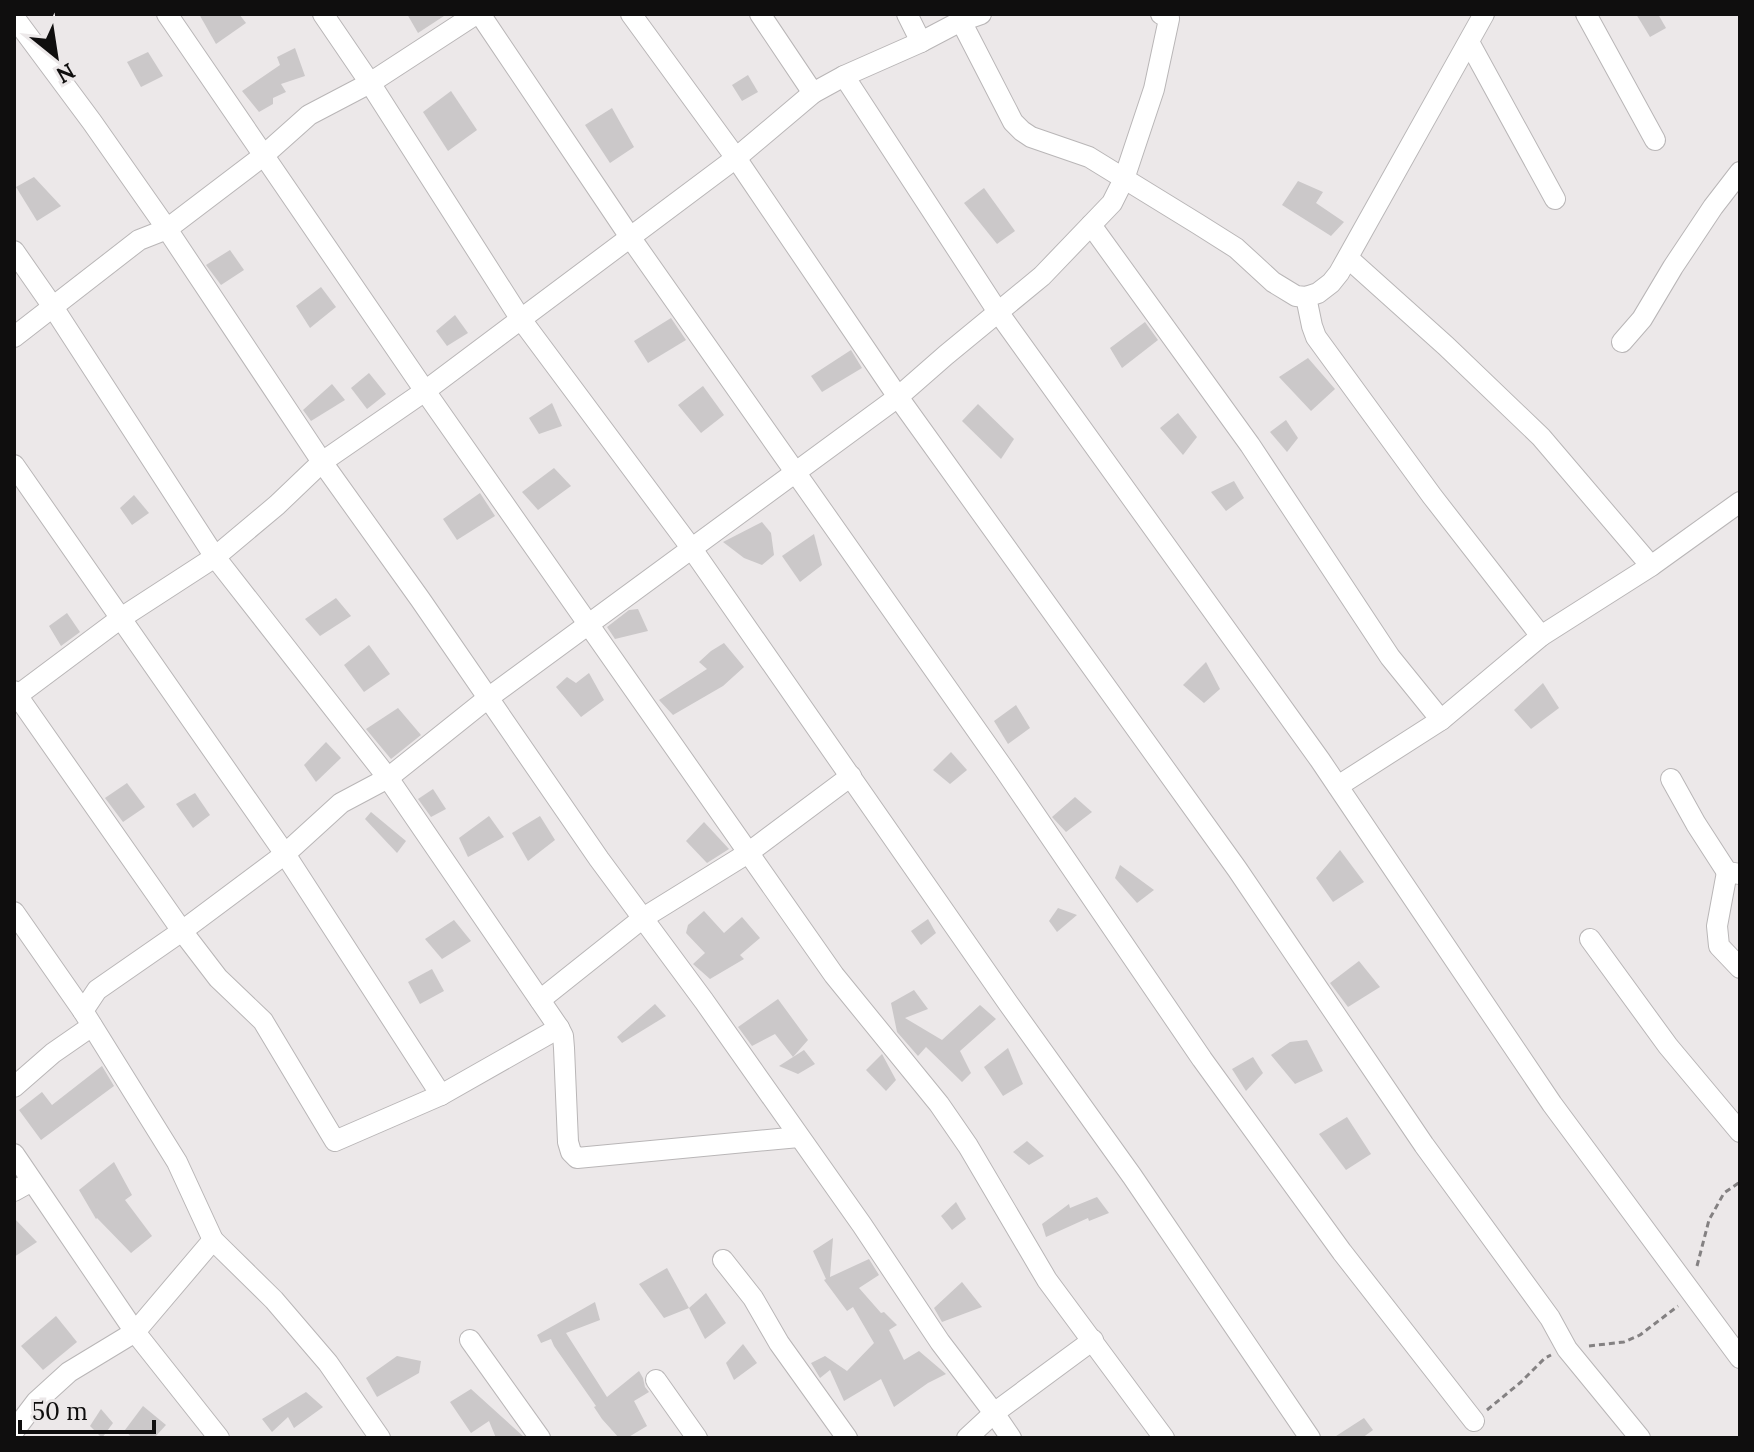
<svg xmlns="http://www.w3.org/2000/svg" width="1754" height="1452" viewBox="0 0 1754 1452" font-family="Lora,serif">
	<rect width="100%" height="100%" fill="#ece8e9"/>
	<g fill="#cbc8c9">
		<path d="M 199,14 L 239,14 L 246,23 L 216,44 Z"/>
		<path d="M 407,14 L 447,14 L 418,33 Z"/>
		<path d="M 1636,14 L 1658,14 L 1666,28 L 1650,37 Z"/>
		<path d="M 295,48 L 305,76 L 281,84 L 286,92 L 273,98 L 273,104 L 259,112 L 242,91 L 280,65 L 277,57 Z"/>
		<path d="M 148,52 L 163,76 L 141,87 L 127,62 Z"/>
		<path d="M 748,75 L 758,92 L 742,101 L 732,85 Z"/>
		<path d="M 451,91 L 477,130 L 448,151 L 423,112 Z"/>
		<path d="M 612,108 L 634,147 L 610,163 L 585,125 Z"/>
		<path d="M 34,177 L 61,206 L 37,221 L 16,187 Z"/>
		<path d="M 1298,181 L 1323,192 L 1316,203 L 1344,222 L 1331,236 L 1282,205 Z"/>
		<path d="M 984,188 L 1015,231 L 997,244 L 964,203 Z"/>
		<path d="M 230,250 L 244,270 L 221,285 L 206,265 Z"/>
		<path d="M 321,287 L 336,307 L 310,328 L 296,306 Z"/>
		<path d="M 455,315 L 468,333 L 447,346 L 436,331 Z"/>
		<path d="M 671,318 L 686,340 L 648,363 L 634,341 Z"/>
		<path d="M 1145,322 L 1158,340 L 1122,368 L 1110,348 Z"/>
		<path d="M 851,350 L 862,368 L 822,392 L 811,376 Z"/>
		<path d="M 1308,358 L 1335,389 L 1311,411 L 1279,377 Z"/>
		<path d="M 369,373 L 386,394 L 367,409 L 351,388 Z"/>
		<path d="M 332,384 L 345,400 L 311,421 L 303,410 Z"/>
		<path d="M 703,386 L 724,415 L 701,433 L 678,405 Z"/>
		<path d="M 552,403 L 562,426 L 539,434 L 529,418 Z"/>
		<path d="M 978,404 L 1014,439 L 1001,459 L 962,421 Z"/>
		<path d="M 1178,413 L 1197,437 L 1183,455 L 1160,428 Z"/>
		<path d="M 1286,420 L 1298,438 L 1287,452 L 1270,432 Z"/>
		<path d="M 554,468 L 571,486 L 538,510 L 522,492 Z"/>
		<path d="M 1234,481 L 1244,498 L 1226,511 L 1211,492 Z"/>
		<path d="M 480,493 L 495,516 L 457,540 L 443,519 Z"/>
		<path d="M 134,495 L 149,513 L 132,525 L 120,508 Z"/>
		<path d="M 762,522 L 771,533 L 774,555 L 762,565 L 744,558 L 723,542 Z"/>
		<path d="M 814,534 L 822,565 L 800,582 L 782,556 Z"/>
		<path d="M 336,598 L 351,616 L 320,636 L 305,619 Z"/>
		<path d="M 638,609 L 648,631 L 615,639 L 607,627 L 629,610 Z"/>
		<path d="M 67,613 L 80,632 L 61,646 L 49,626 Z"/>
		<path d="M 724,643 L 744,667 L 723,686 L 673,715 L 659,700 L 707,669 L 699,662 L 711,651 Z"/>
		<path d="M 369,645 L 390,674 L 364,692 L 344,665 Z"/>
		<path d="M 1206,662 L 1220,689 L 1204,703 L 1183,685 Z"/>
		<path d="M 589,673 L 604,700 L 581,717 L 556,687 L 567,677 L 576,683 Z"/>
		<path d="M 1543,683 L 1559,708 L 1531,729 L 1514,710 Z"/>
		<path d="M 1016,705 L 1030,728 L 1008,744 L 994,721 Z"/>
		<path d="M 398,708 L 421,735 L 391,759 L 366,729 Z"/>
		<path d="M 326,742 L 341,758 L 316,782 L 304,765 Z"/>
		<path d="M 951,752 L 967,770 L 950,784 L 933,770 Z"/>
		<path d="M 127,783 L 145,807 L 123,822 L 105,798 Z"/>
		<path d="M 433,789 L 446,809 L 431,817 L 418,799 Z"/>
		<path d="M 195,793 L 210,815 L 193,828 L 176,804 Z"/>
		<path d="M 1075,797 L 1092,812 L 1066,832 L 1052,817 Z"/>
		<path d="M 371,812 L 406,841 L 397,853 L 365,819 Z"/>
		<path d="M 489,816 L 504,837 L 468,857 L 459,838 Z"/>
		<path d="M 540,816 L 555,840 L 528,861 L 512,833 Z"/>
		<path d="M 704,822 L 729,849 L 707,863 L 686,841 Z"/>
		<path d="M 1340,850 L 1364,882 L 1333,902 L 1316,878 Z"/>
		<path d="M 1120,865 L 1154,890 L 1137,903 L 1115,878 Z"/>
		<path d="M 1058,908 L 1077,915 L 1057,932 L 1049,921 Z"/>
		<path d="M 704,911 L 724,933 L 742,917 L 760,938 L 740,955 L 744,959 L 710,979 L 693,964 L 705,953 L 686,933 L 688,925 Z"/>
		<path d="M 928,919 L 936,933 L 921,945 L 911,931 Z"/>
		<path d="M 454,920 L 471,941 L 442,959 L 425,939 Z"/>
		<path d="M 1359,961 L 1380,987 L 1348,1007 L 1330,983 Z"/>
		<path d="M 432,969 L 444,991 L 420,1004 L 408,982 Z"/>
		<path d="M 914,990 L 928,1009 L 905,1018 L 942,1040 L 980,1005 L 996,1019 L 960,1051 L 971,1073 L 962,1082 L 926,1047 L 918,1056 L 897,1032 L 891,1003 Z"/>
		<path d="M 778,999 L 808,1040 L 793,1057 L 775,1034 L 752,1046 L 738,1027 Z"/>
		<path d="M 655,1004 L 666,1016 L 622,1043 L 617,1037 Z"/>
		<path d="M 1307,1040 L 1323,1071 L 1295,1084 L 1271,1055 L 1290,1042 Z"/>
		<path d="M 1008,1048 L 1023,1084 L 1003,1096 L 984,1067 Z"/>
		<path d="M 804,1050 L 815,1064 L 798,1074 L 779,1066 Z"/>
		<path d="M 882,1054 L 896,1080 L 886,1091 L 866,1070 Z"/>
		<path d="M 1253,1057 L 1263,1073 L 1246,1091 L 1232,1069 Z"/>
		<path d="M 102,1066 L 114,1086 L 41,1140 L 19,1110 L 42,1092 L 52,1105 Z"/>
		<path d="M 1347,1117 L 1371,1154 L 1346,1170 L 1319,1134 Z"/>
		<path d="M 1027,1141 L 1044,1156 L 1029,1165 L 1013,1152 Z"/>
		<path d="M 114,1162 L 132,1195 L 125,1200 L 152,1236 L 131,1253 L 97,1218 L 96,1219 L 79,1190 Z"/>
		<path d="M 1097,1197 L 1109,1213 L 1089,1221 L 1088,1218 L 1046,1237 L 1042,1224 L 1069,1204 L 1070,1208 Z"/>
		<path d="M 956,1202 L 966,1219 L 952,1230 L 941,1216 Z"/>
		<path d="M 14,1218 L 37,1242 L 14,1257 Z"/>
		<path d="M 833,1238 L 830,1277 L 869,1259 L 879,1275 L 859,1288 L 881,1313 L 884,1312 L 897,1325 L 889,1330 L 904,1360 L 919,1351 L 946,1374 L 928,1383 L 894,1407 L 881,1379 L 844,1401 L 830,1370 L 820,1378 L 811,1363 L 825,1356 L 847,1371 L 874,1343 L 853,1307 L 847,1311 L 824,1280 L 826,1279 L 813,1251 Z"/>
		<path d="M 667,1268 L 689,1308 L 664,1318 L 639,1284 Z"/>
		<path d="M 962,1282 L 982,1307 L 942,1322 L 934,1308 Z"/>
		<path d="M 706,1293 L 726,1323 L 705,1339 L 689,1308 Z"/>
		<path d="M 595,1302 L 600,1320 L 566,1333 L 607,1397 L 639,1371 L 643,1378 L 645,1387 L 649,1392 L 634,1401 L 647,1426 L 627,1438 L 619,1438 L 602,1419 L 594,1407 L 596,1406 L 554,1346 L 551,1339 L 541,1343 L 537,1335 Z"/>
		<path d="M 56,1316 L 77,1342 L 43,1370 L 21,1346 Z"/>
		<path d="M 743,1344 L 757,1363 L 734,1380 L 726,1363 Z"/>
		<path d="M 397,1356 L 421,1361 L 419,1373 L 377,1397 L 366,1378 Z"/>
		<path d="M 471,1389 L 524,1437 L 524,1438 L 496,1438 L 489,1421 L 471,1433 L 450,1402 Z"/>
		<path d="M 306,1392 L 323,1407 L 294,1428 L 288,1417 L 272,1432 L 262,1419 Z"/>
		<path d="M 143,1406 L 166,1425 L 154,1438 L 132,1438 L 125,1430 Z"/>
		<path d="M 101,1409 L 113,1423 L 102,1438 L 90,1426 Z"/>
		<path d="M 1364,1418 L 1373,1430 L 1362,1438 L 1333,1438 Z"/>
	</g>
	<g fill="none" stroke-linecap="round" stroke-linejoin="round">
		<defs>
			<g id="minor">
				<path d="M 167,14 L 425,391 L 834,975 L 939,1104 L 968,1146 L 1047,1280 L 1164,1438"/>
				<path d="M 323,14 L 370,83 L 520,318 L 692,549 L 1008,1003 L 1132,1176 L 1310,1438"/>
				<path d="M 480,14 L 630,237 L 1004,769 L 1202,1059 L 1342,1252 L 1474,1421"/>
				<path d="M 631,14 L 736,158 L 898,397 L 1237,869 L 1424,1145 L 1550,1318 L 1567,1349 L 1640,1438"/>
				<path d="M 760,14 L 813,93"/>
				<path d="M 907,14 L 921,42"/>
				<path d="M 1586,14 L 1655,140"/>
				<path d="M 14,17 L 92,122 L 167,229 L 322,462 L 420,599 L 599,859 L 704,1001 L 862,1225 L 940,1342 L 994,1413 L 1011,1438"/>
				<path d="M 961,21 L 1013,122 L 1022,131 L 1031,137 L 1089,157 L 1198,224 L 1236,248 L 1273,282 L 1296,296 L 1306,297 L 1318,293 L 1331,283 L 1339,273 L 1484,14"/>
				<path d="M 1469,42 L 1555,199"/>
				<path d="M 844,76 L 998,312 L 1320,760 L 1552,1104 L 1740,1358"/>
				<path d="M 1091,225 L 1250,445 L 1390,657 L 1441,720"/>
				<path d="M 14,251 L 53,307 L 215,557 L 388,778 L 559,1028 L 563,1036 L 564,1048 L 568,1142 L 571,1152 L 577,1158 L 799,1137"/>
				<path d="M 1348,258 L 1446,346 L 1541,437 L 1651,566"/>
				<path d="M 1306,297 L 1312,326 L 1316,337 L 1432,496 L 1541,636"/>
				<path d="M 14,337 L 139,240 L 167,229 L 263,156 L 309,115 L 370,83 L 476,14"/>
				<path d="M 1622,342 L 1642,319 L 1673,267 L 1713,207 L 1740,172"/>
				<path d="M 14,465 L 285,854 L 441,1095"/>
				<path d="M 14,691 L 182,931 L 218,978 L 263,1021 L 335,1141 L 441,1095 L 559,1028"/>
				<path d="M 14,698 L 121,618 L 215,557 L 277,505 L 322,462 L 425,391 L 736,158 L 813,93 L 844,76 L 921,42 L 961,21 L 981,14"/>
				<path d="M 1671,779 L 1696,824 L 1727,872"/>
				<path d="M 1338,786 L 1441,720 L 1541,636 L 1651,566 L 1740,502"/>
				<path d="M 1740,874 L 1727,872 L 1717,926 L 1719,946 L 1740,968"/>
				<path d="M 14,912 L 83,1011 L 177,1162 L 213,1240 L 274,1300 L 328,1363 L 380,1438"/>
				<path d="M 1590,939 L 1668,1046 L 1740,1132"/>
				<path d="M 540,1000 L 643,918 L 748,853 L 851,776"/>
				<path d="M 83,1011 L 97,990 L 182,931 L 285,854 L 341,803 L 388,778 L 488,698 L 898,397 L 946,355 L 1042,276 L 1112,203 L 1124,179 L 1154,89 L 1169,19 L 1161,14"/>
				<path d="M 14,1087 L 53,1053 L 92,1026"/>
				<path d="M 14,1154 L 135,1332 L 219,1438"/>
				<path d="M 14,1191 L 32,1181"/>
				<path d="M 723,1260 L 753,1298 L 779,1343 L 847,1438"/>
				<path d="M 470,1340 L 540,1438"/>
				<path d="M 656,1380 L 697,1438"/>
				<path d="M 14,1431 L 36,1402 L 69,1372 L 135,1332 L 213,1240"/>
				<path d="M 967,1438 L 994,1413 L 1093,1340"/>
			</g>
		</defs>
		<use href="#minor" stroke="#b9b6b7" stroke-width="22"/>
		<g stroke="#848182" stroke-width="3" stroke-dasharray="6 4" stroke-linecap="butt">
			<path d="M 1697,1266 L 1709,1220 L 1724,1193 L 1740,1182"/>
			<path d="M 1589,1346 L 1624,1342 L 1640,1335 L 1678,1306"/>
			<path d="M 1487,1410 L 1521,1382 L 1545,1358 L 1551,1355"/>
		</g>
		<use href="#minor" stroke="#fff" stroke-width="20"/>
	</g>
	<rect width="1754" height="1452" fill="none" stroke="#0f0e0e" stroke-width="32"/>
	<g transform="translate(56 56) rotate(150)" stroke="#ece8e9" stroke-width="6" paint-order="stroke">
	<path d="M0-6L14 30L0 20L-14 30Z" fill="#0f0e0e"/>
	<text y="-12" font-size="22" font-weight="bold" text-anchor="middle" fill="#0f0e0e">N</text>
	</g>
	<path d="M20 1420v12h134v-12" fill="none" stroke="#0f0e0e" stroke-width="4"/>
	<text x="32" y="1420" font-size="24" fill="#0f0e0e" stroke="#ece8e9" stroke-width="6" paint-order="stroke">50 m</text>
</svg>
